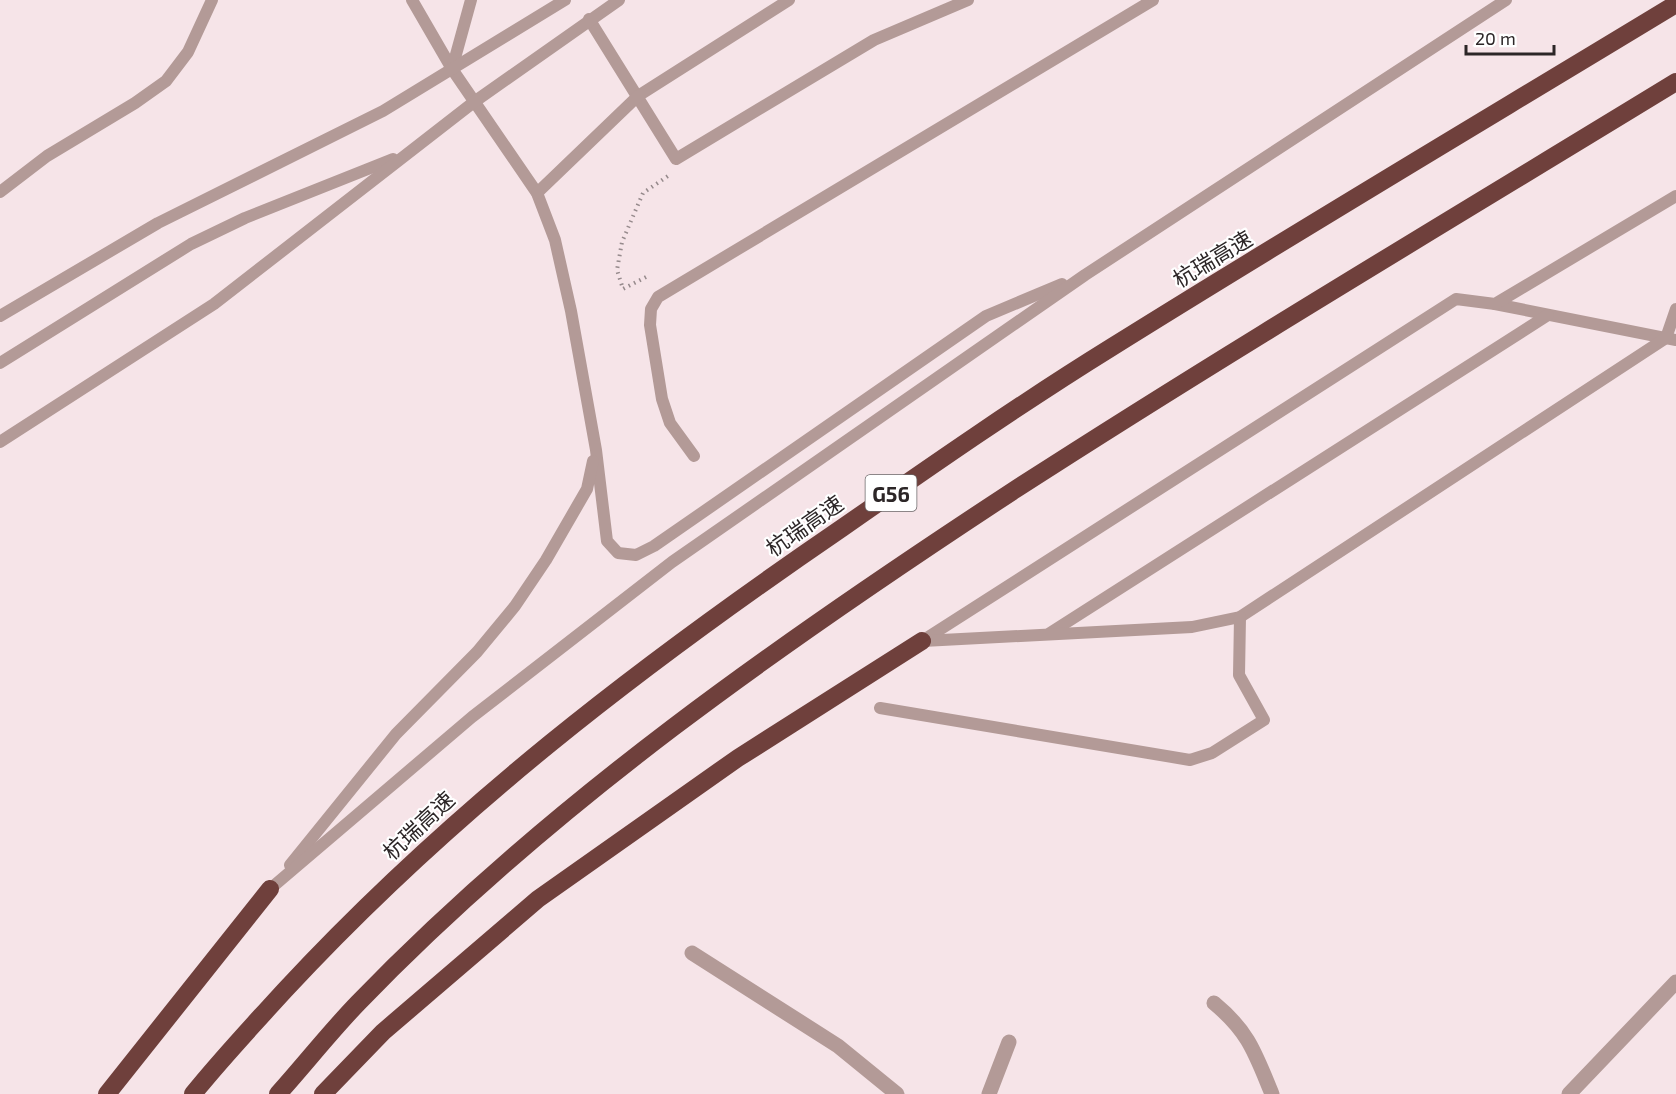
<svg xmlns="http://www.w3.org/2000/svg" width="1676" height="1094" viewBox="0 0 1676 1094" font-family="'Exo 2','Noto Sans SC',sans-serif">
	<rect width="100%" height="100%" fill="#f6e4e8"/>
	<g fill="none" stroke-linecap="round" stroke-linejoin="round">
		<path stroke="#968a8c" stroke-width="4" stroke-dasharray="1.5 4.5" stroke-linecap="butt" d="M 646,277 L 623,289 L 617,270 L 622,242 L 643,193 L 668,176"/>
		<g stroke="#b39a97" stroke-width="12">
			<path d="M 412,0 L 452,69 L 537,193 L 555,240 L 571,311 L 596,450 L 607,541 L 618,553 L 636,555 L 654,546 L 986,316 L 1062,284"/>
			<path d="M 589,19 L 676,159 L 874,40 L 968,0"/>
			<path d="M 452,69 L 471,0"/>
			<path d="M 0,192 L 47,156 L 135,103 L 166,81 L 188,52 L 212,0"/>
			<path d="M 537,193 L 638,96 L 789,0"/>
			<path d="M 1495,304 L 1676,340"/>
			<path d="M 0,316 L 158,223 L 383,111 L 565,0"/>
			<path d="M 0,363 L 191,244 L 245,218 L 393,159"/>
			<path d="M 0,442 L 214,304 L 474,102 L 619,0"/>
			<path d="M 694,456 L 670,423 L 662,399 L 650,325 L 651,309 L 658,297 L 1153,0"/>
			<path d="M 1050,633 L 1548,315"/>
			<path d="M 922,641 L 1456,299 L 1495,304 L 1676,196"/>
			<path d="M 923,641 L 1192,627 L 1240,617 L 1666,338 L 1676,309"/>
			<path d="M 880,708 L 1190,760 L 1212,753 L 1264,720 L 1239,675 L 1240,617"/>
			<path d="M 290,865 L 396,734 L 477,652 L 515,606 L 546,560 L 587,489 L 593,461"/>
			<path d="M 270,889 L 472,717 L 672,562 L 1085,275 L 1506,0"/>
		</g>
		<g stroke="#b39a97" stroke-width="15">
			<path d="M 692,953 L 838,1046 L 897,1094"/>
			<path d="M 1214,1003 C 1249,1032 1255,1053 1272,1094"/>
			<path d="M 989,1094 L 1009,1042"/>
			<path d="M 1569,1094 L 1676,982"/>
		</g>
		<g stroke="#6f403c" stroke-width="18">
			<path d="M 107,1094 L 270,889"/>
			<path d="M 193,1094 C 222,1058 254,1024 285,990 C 452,810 640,666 842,528 C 931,466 1020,404 1112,347 C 1299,230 1488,118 1676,4"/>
			<path d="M 278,1094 C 305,1064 330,1032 358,1003 C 552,802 784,641 1016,489 C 1233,349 1455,217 1676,82"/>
			<path d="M 323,1094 L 383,1032 L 538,899 L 738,758 L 922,641"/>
		</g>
	</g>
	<g text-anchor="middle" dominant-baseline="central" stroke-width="4.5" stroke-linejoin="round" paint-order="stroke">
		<rect fill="#fff" stroke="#6b6768" stroke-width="1.5" x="865.5" y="475" width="51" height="36" rx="4.5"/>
		<g font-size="21" font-weight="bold" fill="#2c2627">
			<text x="891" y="493">G56</text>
		</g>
		<g font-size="22" fill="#2c2627" stroke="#fff">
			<text transform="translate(1212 258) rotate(-31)">杭瑞高速</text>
			<text transform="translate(804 525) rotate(-35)">杭瑞高速</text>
			<text transform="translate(418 825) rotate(-43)">杭瑞高速</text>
		</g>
	</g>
	<path d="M1466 45v9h88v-9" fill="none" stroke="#2c2627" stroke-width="3"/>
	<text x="1475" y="45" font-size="18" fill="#2c2627" stroke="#ffffff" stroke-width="4.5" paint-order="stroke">20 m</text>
</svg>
